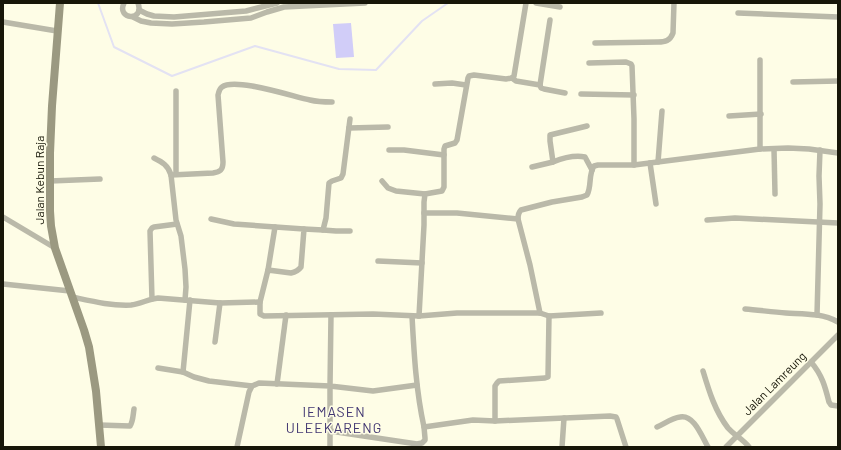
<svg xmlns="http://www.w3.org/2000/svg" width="841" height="450" viewBox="0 0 841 450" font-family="Barlow,sans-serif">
	<rect width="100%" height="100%" fill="#fefde6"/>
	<path fill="#d1cdf8" d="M 351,23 L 354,57 L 336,58 L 333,24 Z"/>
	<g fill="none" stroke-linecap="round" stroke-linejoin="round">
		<path stroke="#e3e2f3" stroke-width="2" d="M 98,3 L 114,47 L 172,76 L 255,46 L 339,69 L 376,70 L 422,21 L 448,3"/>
		<g stroke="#bab9a9" stroke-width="5.5">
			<path d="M 124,3 C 116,20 145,22 138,3"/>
			<path d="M 536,3 L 560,7"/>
			<path d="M 139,10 L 147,14 L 154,16 L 174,17 L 246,11 L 277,3"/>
			<path d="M 738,13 L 838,17"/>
			<path d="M 133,17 L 141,21 L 151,23 L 172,24 L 204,22 L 251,18 L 267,12 L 284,7 L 365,3"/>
			<path d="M 550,20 L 540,85 L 541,88 L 544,89 L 565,93"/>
			<path d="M 3,22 L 57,31"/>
			<path d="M 595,43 L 658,42 C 665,42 670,41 673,33 L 674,3"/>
			<path d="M 760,60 L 760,149"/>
			<path d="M 589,63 L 626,62 L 631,64 L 632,66 L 634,119 L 634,165"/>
			<path d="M 512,78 L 516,81 L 540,85"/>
			<path d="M 793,82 L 838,81"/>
			<path d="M 435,84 L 452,83 L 466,85"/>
			<path d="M 581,94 L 634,95"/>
			<path d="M 729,116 L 761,114"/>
			<path d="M 587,126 L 550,135 L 550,141 L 553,162 C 563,158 575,155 585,157 L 592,170"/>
			<path d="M 349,128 L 388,127"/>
			<path d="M 774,149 L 775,194"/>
			<path d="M 389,150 L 404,150 L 444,155"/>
			<path d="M 154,158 C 162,162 168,165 171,175 L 176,220 L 181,236 L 185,269 L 186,287 L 185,300"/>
			<path d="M 658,162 L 662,111"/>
			<path d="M 650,163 L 656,204"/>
			<path d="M 532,167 L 553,162"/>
			<path d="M 176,174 L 176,91"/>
			<path d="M 171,175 L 213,173 C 220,172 223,170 223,162 L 218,95 C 219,92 219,89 222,87 C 235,77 294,97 310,100 C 318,102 324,102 332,102"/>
			<path d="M 50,181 L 100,179"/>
			<path d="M 382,181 L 388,188 L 396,191 L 425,194"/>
			<path d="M 424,213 L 457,213 L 518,219"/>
			<path d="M 3,217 L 55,248"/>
			<path d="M 211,219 L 234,224 L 304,229 L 301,267 C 298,271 296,272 291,273 L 268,270 L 260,302 L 260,314 L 264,316 L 373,314 L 419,316 L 457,313 L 540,313 L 549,316 L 601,313"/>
			<path d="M 707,220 L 735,218 L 838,223"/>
			<path d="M 304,229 L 323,230 L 326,218 L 329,183 L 332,181 L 341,178 L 343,174 L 350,119"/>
			<path d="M 323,230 L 336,231 L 350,231"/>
			<path d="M 378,261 L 422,263"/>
			<path d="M 268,270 L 275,227"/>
			<path d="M 3,284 L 70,291"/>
			<path d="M 72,297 C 91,301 111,306 131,305 C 140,304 149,299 158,298 L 220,303 L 260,302"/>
			<path d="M 152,299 L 150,231 L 152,228 L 154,227 L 177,224"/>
			<path d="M 745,309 C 758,310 772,312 786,313 C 804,314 822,313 838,322"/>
			<path d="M 540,313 L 530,265 L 518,219 C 518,216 518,213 521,210 L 552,202 L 582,197 L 587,195 C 592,186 588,175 594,166 L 598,165 L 634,165 L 760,149 L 788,148 L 809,149 L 838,153"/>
			<path d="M 331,315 L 330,386 L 373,391 L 417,385"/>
			<path d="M 817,315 L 820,204 L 819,176 L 820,150"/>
			<path d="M 412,316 C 414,353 416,391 424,427 L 473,420 L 495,421 L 610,416 L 616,417 L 617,419 L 626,447"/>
			<path d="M 419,316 L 424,225 L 424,202 L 425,194 L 442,191 L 444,187 L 444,149 L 445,146 L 455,143 L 457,140 L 468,78 L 469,76 L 474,75 L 506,79 L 512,78 L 514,76 L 526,3"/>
			<path d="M 215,342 L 220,303"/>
			<path d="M 811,362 C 822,375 825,386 829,402 L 831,405 L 838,406"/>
			<path d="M 158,368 L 183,372 L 194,377 L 209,381 L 252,386"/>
			<path d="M 703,371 C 709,391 715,411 728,428 C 734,435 743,439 749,447"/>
			<path d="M 183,372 L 190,300"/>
			<path d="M 277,384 L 286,315"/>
			<path d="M 495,421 L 495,386 L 497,383 L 499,381 L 545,378 L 548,377 L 549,316"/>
			<path d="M 99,425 L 130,426 C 133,422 133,415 134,409"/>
			<path d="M 657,427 C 664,424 672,418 680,417 C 694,414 702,437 708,447"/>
			<path d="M 330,431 L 417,444 L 422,443 L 425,440 L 425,438 L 424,427"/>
			<path d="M 237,447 L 249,392 L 252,386 L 259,383 L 330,386 L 330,447"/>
			<path d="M 562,447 L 564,418"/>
			<path d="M 726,447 L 838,335"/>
		</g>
		<path stroke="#9b9981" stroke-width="8" d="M 60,3 L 52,106 L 50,153 L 50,211 L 51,226 L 55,248 L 84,330 L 89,347 L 96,391 L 101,447"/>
	</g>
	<g text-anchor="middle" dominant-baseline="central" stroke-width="3" stroke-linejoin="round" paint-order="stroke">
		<g font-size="12" fill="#171608" stroke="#fefde6">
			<text transform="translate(39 180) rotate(-90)">Jalan Kebun Raja</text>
			<text transform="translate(774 383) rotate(-45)">Jalan Lamreung</text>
		</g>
		<g font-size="14" letter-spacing="1" fill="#403571" stroke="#fefde6">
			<text x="334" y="411">IEMASEN<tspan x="334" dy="16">ULEEKARENG</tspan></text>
		</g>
	</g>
	<rect width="841" height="450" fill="none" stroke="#171608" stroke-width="8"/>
</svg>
